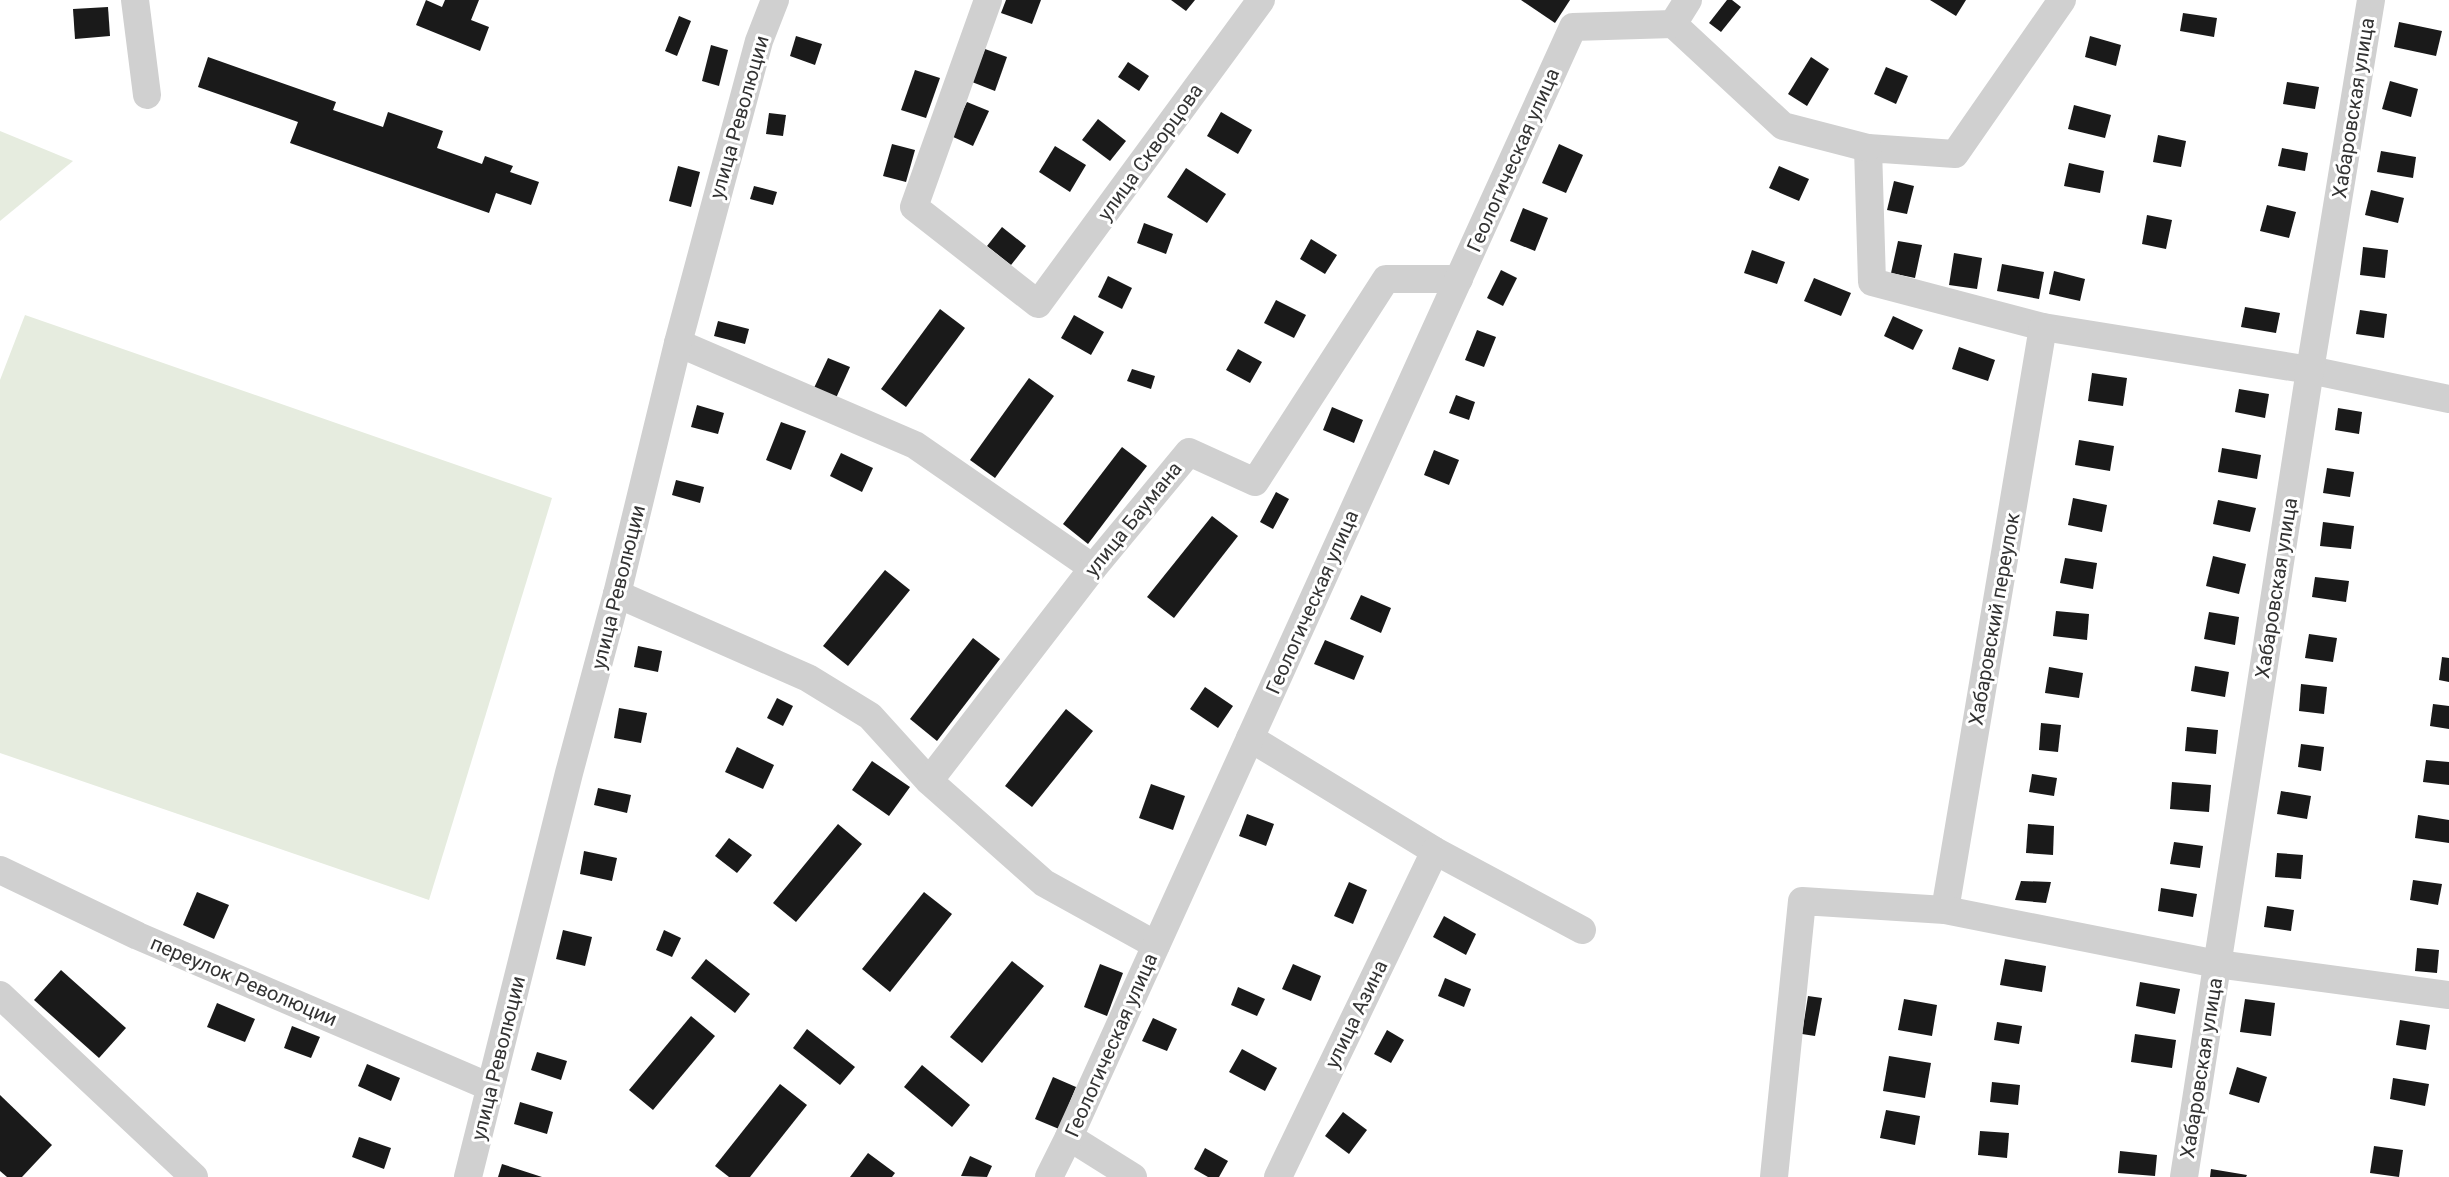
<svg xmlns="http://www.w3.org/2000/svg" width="2449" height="1177" viewBox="0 0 2449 1177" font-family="Roboto,sans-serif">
	<rect width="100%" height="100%" fill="#fff"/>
	<g fill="#e6ecdf">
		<path d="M 0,131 L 73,161 L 0,221 Z"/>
		<path d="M 25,315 L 552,498 L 429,900 L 0,753 L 0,380 Z"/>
	</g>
	<g fill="#1a1a1a">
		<path d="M 426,0 L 442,7 L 445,0 L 479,0 L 471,20 L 489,27 L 480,51 L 416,25 Z"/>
		<path d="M 1006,0 L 1041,0 L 1032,24 L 1001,13 Z"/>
		<path d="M 1171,0 L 1195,0 L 1186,11 Z"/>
		<path d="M 1521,0 L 1570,0 L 1555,23 Z"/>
		<path d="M 1727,0 L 1732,0 L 1741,7 L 1721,32 L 1709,23 Z"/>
		<path d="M 1930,0 L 1966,0 L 1956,16 Z"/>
		<path d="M 108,7 L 110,36 L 75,39 L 73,9 Z"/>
		<path d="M 2183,13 L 2217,18 L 2214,37 L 2180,31 Z"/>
		<path d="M 679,16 L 691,21 L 677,56 L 665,51 Z"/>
		<path d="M 2399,22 L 2442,31 L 2436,56 L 2394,47 Z"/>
		<path d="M 796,36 L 822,44 L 815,65 L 790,56 Z"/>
		<path d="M 2090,36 L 2121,45 L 2116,66 L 2085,57 Z"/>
		<path d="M 711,45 L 728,50 L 719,86 L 702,81 Z"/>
		<path d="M 985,49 L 1007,57 L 995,91 L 972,82 Z"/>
		<path d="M 208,57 L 336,102 L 333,110 L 383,127 L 388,112 L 443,131 L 437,148 L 482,164 L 485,156 L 513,166 L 510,172 L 539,182 L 531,205 L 496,193 L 489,213 L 290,143 L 298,122 L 198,87 Z"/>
		<path d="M 1811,57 L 1829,69 L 1807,106 L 1788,94 Z"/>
		<path d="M 1128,62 L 1149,76 L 1139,91 L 1118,77 Z"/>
		<path d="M 1886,67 L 1908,76 L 1896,104 L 1874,94 Z"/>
		<path d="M 915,70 L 940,78 L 926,118 L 901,110 Z"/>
		<path d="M 2390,81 L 2418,89 L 2411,117 L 2382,109 Z"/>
		<path d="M 2287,82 L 2319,87 L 2315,109 L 2283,104 Z"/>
		<path d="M 967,102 L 989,111 L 973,146 L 951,136 Z"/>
		<path d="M 2074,105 L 2111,115 L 2105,138 L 2068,129 Z"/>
		<path d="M 1221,112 L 1252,130 L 1238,154 L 1207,136 Z"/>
		<path d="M 769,113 L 786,115 L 783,136 L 766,134 Z"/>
		<path d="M 1098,119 L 1126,141 L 1110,161 L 1082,140 Z"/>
		<path d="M 2158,135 L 2186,141 L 2181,167 L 2153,162 Z"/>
		<path d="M 892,144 L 915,150 L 906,182 L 883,176 Z"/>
		<path d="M 1559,144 L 1583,155 L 1566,193 L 1542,183 Z"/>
		<path d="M 1055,146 L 1086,165 L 1070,192 L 1039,172 Z"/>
		<path d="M 2282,148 L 2308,153 L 2305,171 L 2278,166 Z"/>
		<path d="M 2381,151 L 2416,157 L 2413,178 L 2377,172 Z"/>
		<path d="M 2069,163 L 2104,171 L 2100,193 L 2064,186 Z"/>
		<path d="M 678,166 L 700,172 L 691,207 L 669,201 Z"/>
		<path d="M 1779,166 L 1809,179 L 1799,201 L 1769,188 Z"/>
		<path d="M 1186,168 L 1226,194 L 1207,223 L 1167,197 Z"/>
		<path d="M 1894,181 L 1914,186 L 1907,214 L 1887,210 Z"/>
		<path d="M 754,186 L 777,192 L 773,205 L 750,199 Z"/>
		<path d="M 2371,190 L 2404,198 L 2398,223 L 2365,215 Z"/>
		<path d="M 2267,205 L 2296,212 L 2289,238 L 2260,231 Z"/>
		<path d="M 1523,208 L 1548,218 L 1535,251 L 1510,241 Z"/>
		<path d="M 2147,215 L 2172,220 L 2166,249 L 2142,244 Z"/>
		<path d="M 1144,223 L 1173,234 L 1166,254 L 1137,243 Z"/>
		<path d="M 1002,227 L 1026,246 L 1011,265 L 987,246 Z"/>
		<path d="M 1311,239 L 1337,255 L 1325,274 L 1300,259 Z"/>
		<path d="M 1898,241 L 1922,245 L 1915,278 L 1891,273 Z"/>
		<path d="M 2363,247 L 2388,250 L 2385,278 L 2360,275 Z"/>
		<path d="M 1752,250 L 1785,262 L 1777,284 L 1744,273 Z"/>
		<path d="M 1954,253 L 1982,258 L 1977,289 L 1949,285 Z"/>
		<path d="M 2002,264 L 2044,272 L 2039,299 L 1997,291 Z"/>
		<path d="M 1501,270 L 1517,278 L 1503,306 L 1487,298 Z"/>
		<path d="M 2054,271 L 2085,279 L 2080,301 L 2049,294 Z"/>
		<path d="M 1108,276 L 1132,288 L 1122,309 L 1098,297 Z"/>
		<path d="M 1814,278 L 1851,293 L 1841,316 L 1804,301 Z"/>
		<path d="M 1276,300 L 1306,315 L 1294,338 L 1264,323 Z"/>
		<path d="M 2245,307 L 2280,313 L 2276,333 L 2241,327 Z"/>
		<path d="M 940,309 L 965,328 L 906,407 L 881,389 Z"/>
		<path d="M 2360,310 L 2387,314 L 2384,338 L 2356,334 Z"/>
		<path d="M 1074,315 L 1104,332 L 1091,355 L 1061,338 Z"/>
		<path d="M 1893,316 L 1923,330 L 1913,350 L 1884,336 Z"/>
		<path d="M 718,321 L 749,329 L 745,344 L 714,336 Z"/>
		<path d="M 1477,330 L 1496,337 L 1484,367 L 1465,360 Z"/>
		<path d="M 1959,347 L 1995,360 L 1988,381 L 1952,369 Z"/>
		<path d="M 1238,349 L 1262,362 L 1250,383 L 1226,370 Z"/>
		<path d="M 828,358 L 850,367 L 836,398 L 814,388 Z"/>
		<path d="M 1132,369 L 1155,376 L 1151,389 L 1127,381 Z"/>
		<path d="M 2092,373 L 2127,378 L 2123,406 L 2088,401 Z"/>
		<path d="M 1029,378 L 1054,396 L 995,478 L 970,460 Z"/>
		<path d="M 2239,389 L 2269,394 L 2265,418 L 2235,412 Z"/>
		<path d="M 1456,395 L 1475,402 L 1469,420 L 1449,413 Z"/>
		<path d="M 697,405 L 724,413 L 718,434 L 691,427 Z"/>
		<path d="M 1332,407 L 1363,420 L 1354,443 L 1323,430 Z"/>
		<path d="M 2338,408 L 2362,412 L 2359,434 L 2335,430 Z"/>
		<path d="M 781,422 L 806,431 L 791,470 L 766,460 Z"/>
		<path d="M 2079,440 L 2114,446 L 2110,471 L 2075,465 Z"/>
		<path d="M 1122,447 L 1147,466 L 1088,544 L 1063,524 Z"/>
		<path d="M 2222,448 L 2261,455 L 2257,479 L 2218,472 Z"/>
		<path d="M 1434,450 L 1459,460 L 1449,485 L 1424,475 Z"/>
		<path d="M 841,453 L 873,468 L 862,492 L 830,476 Z"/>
		<path d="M 2327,468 L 2354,472 L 2350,497 L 2323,493 Z"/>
		<path d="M 676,480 L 704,487 L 700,503 L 672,495 Z"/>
		<path d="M 1276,492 L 1289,499 L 1273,529 L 1260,522 Z"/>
		<path d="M 2073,498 L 2107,505 L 2102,532 L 2068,525 Z"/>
		<path d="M 2218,500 L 2256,508 L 2250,532 L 2213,524 Z"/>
		<path d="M 1212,516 L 1238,536 L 1174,618 L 1147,597 Z"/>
		<path d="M 2323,522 L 2354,526 L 2351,549 L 2320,546 Z"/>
		<path d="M 2213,556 L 2246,564 L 2239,594 L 2206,586 Z"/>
		<path d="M 2065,558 L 2097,563 L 2093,589 L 2060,583 Z"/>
		<path d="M 885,570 L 910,590 L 848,666 L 823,646 Z"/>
		<path d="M 2315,577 L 2349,581 L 2346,602 L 2312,597 Z"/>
		<path d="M 1361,595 L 1391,608 L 1381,633 L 1350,619 Z"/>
		<path d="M 2056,611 L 2089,614 L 2087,640 L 2053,636 Z"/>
		<path d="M 2209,612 L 2239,617 L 2235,645 L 2204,639 Z"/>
		<path d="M 2309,634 L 2337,638 L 2333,662 L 2305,658 Z"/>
		<path d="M 973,638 L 1000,659 L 937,741 L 910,719 Z"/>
		<path d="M 1325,640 L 1364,656 L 1354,680 L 1314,664 Z"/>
		<path d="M 638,646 L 662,651 L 658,672 L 634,667 Z"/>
		<path d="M 2442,657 L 2449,658 L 2449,682 L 2439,680 Z"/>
		<path d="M 2195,666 L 2229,672 L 2225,697 L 2191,691 Z"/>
		<path d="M 2049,667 L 2083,673 L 2079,698 L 2045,693 Z"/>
		<path d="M 2301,684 L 2327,687 L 2324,714 L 2299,711 Z"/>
		<path d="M 1205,687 L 1233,706 L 1218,728 L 1190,709 Z"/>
		<path d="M 777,698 L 793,706 L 783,726 L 767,718 Z"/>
		<path d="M 2433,704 L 2449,706 L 2449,729 L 2430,726 Z"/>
		<path d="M 619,708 L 647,713 L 641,743 L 614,738 Z"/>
		<path d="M 1066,709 L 1093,731 L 1032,807 L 1005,786 Z"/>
		<path d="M 2041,723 L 2061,725 L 2058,752 L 2039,750 Z"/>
		<path d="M 2187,727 L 2218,730 L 2216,754 L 2185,751 Z"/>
		<path d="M 2301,744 L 2324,747 L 2321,771 L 2298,767 Z"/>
		<path d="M 737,747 L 774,765 L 763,789 L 725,772 Z"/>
		<path d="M 2426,760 L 2449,762 L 2449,785 L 2423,782 Z"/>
		<path d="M 872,761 L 910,787 L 889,816 L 852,790 Z"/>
		<path d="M 2032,774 L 2057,778 L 2054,796 L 2029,792 Z"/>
		<path d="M 2172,782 L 2211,785 L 2209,812 L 2170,809 Z"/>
		<path d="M 1151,784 L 1185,796 L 1173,830 L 1139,818 Z"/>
		<path d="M 598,788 L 631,795 L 627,813 L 594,805 Z"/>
		<path d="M 2281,791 L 2311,796 L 2307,819 L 2277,814 Z"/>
		<path d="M 1247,814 L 1274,824 L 1266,846 L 1239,836 Z"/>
		<path d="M 2418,815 L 2449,820 L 2449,843 L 2415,838 Z"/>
		<path d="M 838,824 L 862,844 L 796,922 L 773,903 Z"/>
		<path d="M 2028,824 L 2054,826 L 2053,855 L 2026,853 Z"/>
		<path d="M 729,838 L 752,855 L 737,873 L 715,856 Z"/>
		<path d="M 2174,842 L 2203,846 L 2200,868 L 2170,864 Z"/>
		<path d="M 584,851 L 617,858 L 612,881 L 580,874 Z"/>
		<path d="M 2277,853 L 2303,855 L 2301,879 L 2275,877 Z"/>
		<path d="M 2413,880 L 2442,884 L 2438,905 L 2410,900 Z"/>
		<path d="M 2021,881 L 2051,882 L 2046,903 L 2015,900 Z"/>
		<path d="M 1349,882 L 1367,890 L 1353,924 L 1334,916 Z"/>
		<path d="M 2161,888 L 2197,894 L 2193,917 L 2158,911 Z"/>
		<path d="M 197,892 L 229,905 L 214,939 L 183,925 Z"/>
		<path d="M 924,892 L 952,914 L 890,992 L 862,969 Z"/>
		<path d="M 2267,906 L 2294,910 L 2291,931 L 2264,927 Z"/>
		<path d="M 1444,916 L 1476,934 L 1466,955 L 1433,937 Z"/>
		<path d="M 563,930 L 592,937 L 585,966 L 556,959 Z"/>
		<path d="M 664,930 L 681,938 L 672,957 L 656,950 Z"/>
		<path d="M 2417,948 L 2439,950 L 2437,973 L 2415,971 Z"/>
		<path d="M 706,959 L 750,994 L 735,1013 L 691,978 Z"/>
		<path d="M 2005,959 L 2046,966 L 2042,992 L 2000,985 Z"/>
		<path d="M 1012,961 L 1044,986 L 982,1063 L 950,1037 Z"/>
		<path d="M 1100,964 L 1123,973 L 1107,1016 L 1084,1007 Z"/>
		<path d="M 1293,964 L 1321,976 L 1311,1001 L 1282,989 Z"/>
		<path d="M 61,970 L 126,1028 L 99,1058 L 34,1000 Z"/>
		<path d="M 1445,978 L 1471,989 L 1464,1007 L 1438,996 Z"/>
		<path d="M 2140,982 L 2180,989 L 2175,1014 L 2136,1006 Z"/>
		<path d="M 1238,987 L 1265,999 L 1257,1016 L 1231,1005 Z"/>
		<path d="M 1808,996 L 1822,998 L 1815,1036 L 1802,1034 Z"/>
		<path d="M 1904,999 L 1937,1005 L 1932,1036 L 1898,1030 Z"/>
		<path d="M 2245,999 L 2275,1003 L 2271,1036 L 2240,1032 Z"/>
		<path d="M 217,1003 L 255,1019 L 245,1042 L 207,1027 Z"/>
		<path d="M 691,1016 L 715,1036 L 653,1110 L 629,1090 Z"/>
		<path d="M 1153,1018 L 1177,1029 L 1167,1051 L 1142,1041 Z"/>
		<path d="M 2400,1020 L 2430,1025 L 2426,1050 L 2396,1045 Z"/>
		<path d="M 1997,1022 L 2022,1026 L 2019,1044 L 1994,1040 Z"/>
		<path d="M 292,1026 L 320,1037 L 311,1058 L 284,1048 Z"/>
		<path d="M 807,1029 L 855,1067 L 840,1085 L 793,1048 Z"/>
		<path d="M 1387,1030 L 1404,1040 L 1391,1063 L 1374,1054 Z"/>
		<path d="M 2135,1034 L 2176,1040 L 2172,1068 L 2131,1062 Z"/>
		<path d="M 1242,1049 L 1277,1068 L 1265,1091 L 1229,1072 Z"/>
		<path d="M 537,1052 L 567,1061 L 561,1080 L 531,1070 Z"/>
		<path d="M 1889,1056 L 1931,1063 L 1925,1098 L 1883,1091 Z"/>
		<path d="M 367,1064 L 400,1078 L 391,1101 L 358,1086 Z"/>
		<path d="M 922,1065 L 970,1105 L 952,1127 L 904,1087 Z"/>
		<path d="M 2237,1067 L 2267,1077 L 2259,1103 L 2229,1094 Z"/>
		<path d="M 1053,1077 L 1076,1087 L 1059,1129 L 1035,1119 Z"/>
		<path d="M 2393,1078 L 2429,1084 L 2425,1106 L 2390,1099 Z"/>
		<path d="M 1992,1082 L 2020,1085 L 2018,1105 L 1990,1102 Z"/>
		<path d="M 780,1084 L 807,1105 L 750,1177 L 729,1177 L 715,1166 Z"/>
		<path d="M 0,1095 L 52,1145 L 22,1177 L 7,1177 L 0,1171 Z"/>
		<path d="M 520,1102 L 553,1112 L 547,1134 L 514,1124 Z"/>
		<path d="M 1886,1110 L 1920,1116 L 1915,1145 L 1880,1138 Z"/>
		<path d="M 1343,1112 L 1367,1130 L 1349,1154 L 1325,1136 Z"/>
		<path d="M 1980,1131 L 2009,1133 L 2007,1158 L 1978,1155 Z"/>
		<path d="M 359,1137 L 391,1148 L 384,1169 L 352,1157 Z"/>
		<path d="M 2374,1146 L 2403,1150 L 2399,1177 L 2370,1173 Z"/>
		<path d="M 1205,1148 L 1228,1161 L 1219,1177 L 1208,1177 L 1194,1169 Z"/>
		<path d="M 2120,1151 L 2157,1155 L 2155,1176 L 2118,1173 Z"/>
		<path d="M 868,1153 L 895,1173 L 892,1177 L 850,1177 Z"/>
		<path d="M 970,1156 L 992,1166 L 987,1177 L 961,1176 Z"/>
		<path d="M 502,1164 L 542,1177 L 498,1177 Z"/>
		<path d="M 2211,1169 L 2247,1175 L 2246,1177 L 2210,1177 Z"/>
	</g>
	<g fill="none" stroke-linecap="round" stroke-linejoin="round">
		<g stroke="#d0d0d0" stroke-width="28">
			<path d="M 135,0 L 147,95"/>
			<path d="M 988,0 L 914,207 L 1038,304 L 1261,0"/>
			<path d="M 2062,0 L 1955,154 L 1868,148 L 1872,282 L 2043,327 L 2310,370 L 2449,399"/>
			<path d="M 1673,24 L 1783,126 L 1868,148"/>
			<path d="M 678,343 L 915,445 L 1093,568"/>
			<path d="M 617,594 L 808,678 L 870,716 L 929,781 L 1044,883 L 1156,945"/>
			<path d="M 1250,738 L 1435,851 L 1582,930"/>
			<path d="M 929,781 L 1093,568 L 1189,452 L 1255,482 L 1386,279 L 1459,279"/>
			<path d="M 0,870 L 138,936 L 490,1087"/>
			<path d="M 1945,910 L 2043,327"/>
			<path d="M 0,995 L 194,1177"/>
			<path d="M 1069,1137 L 1133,1177"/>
			<path d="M 468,1177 L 569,773 L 617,594 L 678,343 L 759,41 L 775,0"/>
			<path d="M 1049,1177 L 1069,1137 L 1573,27 L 1673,24 L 1688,0"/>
			<path d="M 1278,1177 L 1435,851"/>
			<path d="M 1774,1177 L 1802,901 L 1945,910 L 2217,964 L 2449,995"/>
			<path d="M 2184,1177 L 2310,370 L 2371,0"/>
		</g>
	</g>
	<g text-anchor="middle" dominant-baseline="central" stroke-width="6" stroke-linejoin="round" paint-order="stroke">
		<g font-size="20" fill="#333" stroke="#fff">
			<text transform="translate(2353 108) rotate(-81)">Хабаровская улица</text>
			<text transform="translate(739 117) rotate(-74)">улица Революции</text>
			<text transform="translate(1150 152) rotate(-54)">улица Скворцова</text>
			<text transform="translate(1513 160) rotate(-66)">Геологическая улица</text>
			<text transform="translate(1133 519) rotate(-51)">улица Баумана</text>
			<text transform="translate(618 587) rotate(-76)">улица Революции</text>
			<text transform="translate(2276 588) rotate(-81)">Хабаровская улица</text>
			<text transform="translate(1312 602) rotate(-66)">Геологическая улица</text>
			<text transform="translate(1994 619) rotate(-80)">Хабаровский переулок</text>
			<text transform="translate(244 981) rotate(23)">переулок Революции</text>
			<text transform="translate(1356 1014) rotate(-64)">улица Азина</text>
			<text transform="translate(1111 1045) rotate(-66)">Геологическая улица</text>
			<text transform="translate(498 1058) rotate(-76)">улица Революции</text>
			<text transform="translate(2201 1068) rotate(-81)">Хабаровская улица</text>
		</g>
	</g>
</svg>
